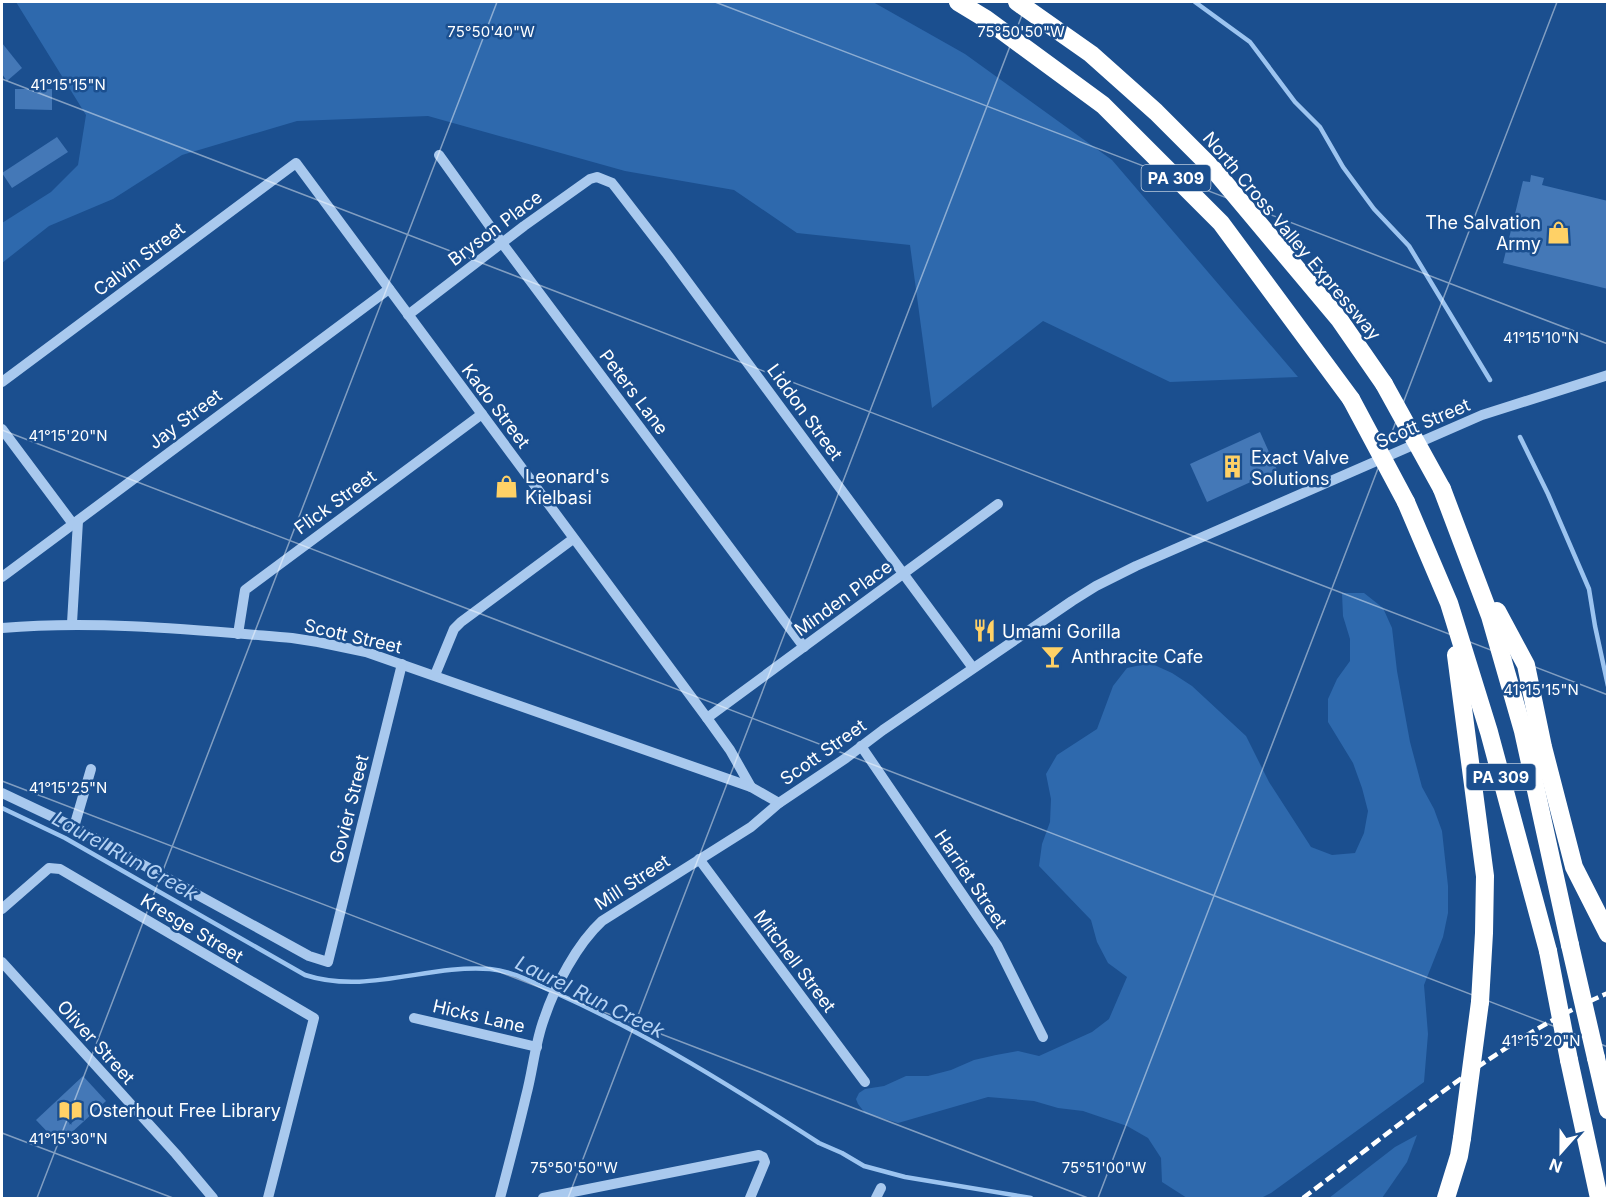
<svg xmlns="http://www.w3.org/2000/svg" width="1609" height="1200" viewBox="0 0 1609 1200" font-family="Inter,sans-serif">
	<rect width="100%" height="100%" fill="#1b4f8f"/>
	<g fill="#2e69ad">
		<path d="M 16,2 L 873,2 L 965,54 L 1112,160 L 1298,377 L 1170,382 L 1043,321 L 932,408 L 910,245 L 797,233 L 734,190 L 625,171 L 428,116 L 297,121 L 182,155 L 113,199 L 49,226 L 2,263 L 2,223 L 51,192 L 78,165 L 86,115 Z"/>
		<path d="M 1342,593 L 1364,593 L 1383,608 L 1392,628 L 1397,671 L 1410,742 L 1422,787 L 1434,809 L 1442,831 L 1448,886 L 1448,913 L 1443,937 L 1424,985 L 1428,1034 L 1424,1082 L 1271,1193 L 1261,1198 L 1187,1198 L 1162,1182 L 1161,1158 L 1148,1138 L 1127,1126 L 1083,1111 L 1058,1108 L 1034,1101 L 988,1097 L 898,1123 L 865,1113 L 858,1104 L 856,1099 L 859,1093 L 865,1089 L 884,1086 L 906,1076 L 928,1076 L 951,1070 L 974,1060 L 996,1055 L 1018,1051 L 1039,1056 L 1092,1032 L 1109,1019 L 1127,977 L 1108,963 L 1097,942 L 1091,920 L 1039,866 L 1042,844 L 1050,822 L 1051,799 L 1046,774 L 1057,755 L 1097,729 L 1113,686 L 1127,668 L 1150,663 L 1172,673 L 1192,686 L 1246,736 L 1269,782 L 1311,847 L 1332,855 L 1355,853 L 1364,833 L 1368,811 L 1362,788 L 1353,763 L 1328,722 L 1328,699 L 1337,679 L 1350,661 L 1350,639 L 1343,616 Z"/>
		<path d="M 1417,1135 L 1407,1162 L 1382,1198 L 1329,1198 L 1395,1147 Z"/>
	</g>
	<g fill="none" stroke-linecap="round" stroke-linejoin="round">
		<g stroke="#9cc4f0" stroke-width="4.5">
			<path d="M 1195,2 L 1250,42 L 1295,102 L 1320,127 L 1343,167 L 1374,209 L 1409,246 L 1490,380"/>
			<path d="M 1520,437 L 1548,494 L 1589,589 L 1595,626 L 1608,686"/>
			<path d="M 2,808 L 65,838 L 305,975 C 367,995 428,964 490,969 C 514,971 537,985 558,994 C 648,1034 737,1090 819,1143 L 842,1153 L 864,1166 L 905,1177 L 1031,1198"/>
		</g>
	</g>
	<g fill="#4478b7">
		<path d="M 2,43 L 22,68 L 7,81 L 2,74 Z"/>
		<path d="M 15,89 L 52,89 L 52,110 L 15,109 Z"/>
		<path d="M 57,137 L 68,152 L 12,188 L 2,173 Z"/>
		<path d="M 1531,175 L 1544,178 L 1542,185 L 1608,201 L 1608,289 L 1503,263 L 1523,181 L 1530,182 Z"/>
		<path d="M 1260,432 L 1277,470 L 1207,502 L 1190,464 Z"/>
		<path d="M 83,1076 L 106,1101 L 59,1144 L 36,1120 Z"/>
	</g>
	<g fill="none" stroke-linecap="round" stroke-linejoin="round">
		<g stroke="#a9c9ee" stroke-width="10">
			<path d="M 439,155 L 502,243 L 804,647"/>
			<path d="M 408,315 L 524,226 L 590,179 L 597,177 L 612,183 L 616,188 L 667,254 L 973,668"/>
			<path d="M 2,382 L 296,163 L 707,718 L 730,750 L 751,787"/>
			<path d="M 2,429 L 73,524"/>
			<path d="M 2,577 L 389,289"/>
			<path d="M 72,623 L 78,521"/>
			<path d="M 2,628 C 98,620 195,630 292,638 L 318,642 L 366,652 L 751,787 L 779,803"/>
			<path d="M 238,634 L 245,590 L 482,414"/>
			<path d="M 435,675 L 454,629 L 461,622 L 573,539"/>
			<path d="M 707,718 L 998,504"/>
			<path d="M 861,746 L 997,945 L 1043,1037"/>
			<path d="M 2,793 L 74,827 L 309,956 L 328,962 L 402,664"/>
			<path d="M 74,827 L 91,769"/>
			<path d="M 699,859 L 865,1082"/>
			<path d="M 2,909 L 49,868 L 60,869 L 314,1018 L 268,1198"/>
			<path d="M 2,962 L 176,1154 L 213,1198"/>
			<path d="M 414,1018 L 537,1047"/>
			<path d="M 500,1198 C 509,1164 518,1130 526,1096 C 533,1070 535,1043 544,1019 C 555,986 577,944 602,921 L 751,827 L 779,803 L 846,758 L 883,730 L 1072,601 L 1096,586 L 1136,566 L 1482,415 L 1608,375"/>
			<path d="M 543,1198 L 759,1155 L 763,1157 L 765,1162 L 750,1198"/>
			<path d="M 876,1198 L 881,1188"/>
		</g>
		<g stroke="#fff" stroke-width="18">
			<path d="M 958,2 L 986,19 L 1103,105 L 1221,223 L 1351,399"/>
			<path d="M 1017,2 L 1091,54 L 1156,112 L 1214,170 L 1339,319 L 1384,384"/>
			<path d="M 1442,489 L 1490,616 L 1523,731 L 1570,945"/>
			<path d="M 1406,502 L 1449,603 L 1489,732 L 1548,951"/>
			<path d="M 1497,611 L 1526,665 L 1543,747 L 1574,867 L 1608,934"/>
			<path d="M 1456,655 L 1485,876 L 1484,933 L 1480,1002"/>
			<path d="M 1596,1058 L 1608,1110"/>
			<path d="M 1569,1060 L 1599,1198"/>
			<path d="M 1446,1198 L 1459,1156 L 1462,1138"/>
		</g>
		<path stroke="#fff" stroke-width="4.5" stroke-dasharray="10 4.5" stroke-linecap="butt" d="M 1303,1198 C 1398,1127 1498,1040 1608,993"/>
		<g stroke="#fff" stroke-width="18">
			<path d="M 1384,384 L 1442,489"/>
			<path d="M 1351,399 L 1406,502"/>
			<path d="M 1570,945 L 1596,1058"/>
			<path d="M 1548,951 L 1569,1060"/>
			<path d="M 1462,1138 L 1480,1002"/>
		</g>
	</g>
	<path fill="none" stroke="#fff" stroke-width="1.5" stroke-opacity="0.45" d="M 715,2 L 1608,344M 2,79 L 1608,695M 2,430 L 1608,1047M 2,781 L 1088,1198M 2,1133 L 173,1198M 37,1198 L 497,2M 568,1198 L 1027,2M 1098,1198 L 1557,2"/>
	<defs>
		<symbol id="shop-bare" viewBox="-9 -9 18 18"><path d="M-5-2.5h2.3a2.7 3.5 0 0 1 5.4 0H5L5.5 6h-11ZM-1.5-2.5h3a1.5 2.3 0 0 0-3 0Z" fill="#ffd166" stroke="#1b4f8f" stroke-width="2.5" paint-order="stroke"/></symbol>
		<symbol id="building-bare" viewBox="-9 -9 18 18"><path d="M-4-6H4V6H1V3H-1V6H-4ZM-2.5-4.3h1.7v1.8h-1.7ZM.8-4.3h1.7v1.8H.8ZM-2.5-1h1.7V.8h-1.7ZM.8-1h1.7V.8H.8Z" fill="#ffd166" stroke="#1b4f8f" stroke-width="2.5" paint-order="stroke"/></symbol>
		<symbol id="restaurant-bare" viewBox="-9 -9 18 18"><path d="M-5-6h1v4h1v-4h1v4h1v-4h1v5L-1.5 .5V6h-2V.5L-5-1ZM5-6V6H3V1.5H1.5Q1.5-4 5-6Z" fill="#ffd166" stroke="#1b4f8f" stroke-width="2.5" paint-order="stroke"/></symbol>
		<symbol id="bar-bare" viewBox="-9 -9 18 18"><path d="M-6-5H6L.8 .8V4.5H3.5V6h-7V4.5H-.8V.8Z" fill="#ffd166" stroke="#1b4f8f" stroke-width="2.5" paint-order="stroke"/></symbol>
		<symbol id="library-bare" viewBox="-9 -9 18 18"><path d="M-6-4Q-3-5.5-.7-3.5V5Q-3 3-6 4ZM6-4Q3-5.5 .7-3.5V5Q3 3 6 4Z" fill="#ffd166" stroke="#1b4f8f" stroke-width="2.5" paint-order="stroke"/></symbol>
	</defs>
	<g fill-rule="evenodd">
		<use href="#shop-bare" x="1542" y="216" width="33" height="33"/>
		<use href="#building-bare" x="1216" y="450" width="33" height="33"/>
		<use href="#shop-bare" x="490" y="470" width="33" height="33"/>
		<use href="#restaurant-bare" x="968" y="614" width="33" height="33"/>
		<use href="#bar-bare" x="1036" y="640" width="33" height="33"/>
		<use href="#library-bare" x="54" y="1094" width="33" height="33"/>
	</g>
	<g text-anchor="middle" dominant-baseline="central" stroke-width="5" stroke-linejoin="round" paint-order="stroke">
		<g fill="#1b4f8f" stroke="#bbcadd" stroke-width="1.5">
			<rect x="1141.5" y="165" width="69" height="26" rx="4.5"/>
			<rect x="1466.5" y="764" width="69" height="26" rx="4.5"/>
		</g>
		<g font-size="16" font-weight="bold" fill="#fff">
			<text x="1176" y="178">PA 309</text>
			<text x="1501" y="777">PA 309</text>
		</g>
		<g font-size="18" fill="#fff" stroke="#1b4f8f" text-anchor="start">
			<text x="1541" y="222" text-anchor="end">The Salvation<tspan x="1541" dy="21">Army</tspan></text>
			<text x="1251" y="457">Exact Valve<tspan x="1251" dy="21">Solutions</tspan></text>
			<text x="525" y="476">Leonard's<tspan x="525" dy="21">Kielbasi</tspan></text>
			<text x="1002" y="631">Umami Gorilla</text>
			<text x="1071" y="656">Anthracite Cafe</text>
			<text x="89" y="1110">Osterhout Free Library</text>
		</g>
		<g font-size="18" fill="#fff" stroke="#1b4f8f">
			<text transform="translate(495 228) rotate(-37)">Bryson Place</text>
			<text transform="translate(1292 236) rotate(50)">North Cross Valley Expressway</text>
			<text transform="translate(139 259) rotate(-37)">Calvin Street</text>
			<text transform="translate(634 392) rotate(53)">Peters Lane</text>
			<text transform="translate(496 406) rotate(53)">Kado Street</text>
			<text transform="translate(805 412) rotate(54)">Liddon Street</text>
			<text transform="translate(185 419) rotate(-37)">Jay Street</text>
			<text transform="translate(1423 423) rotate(-23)">Scott Street</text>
			<text transform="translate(335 502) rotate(-36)">Flick Street</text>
			<text transform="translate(843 598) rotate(-36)">Minden Place</text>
			<text transform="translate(353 636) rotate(13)">Scott Street</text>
			<text transform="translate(823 752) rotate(-35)">Scott Street</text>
			<text transform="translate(349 809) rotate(-76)">Govier Street</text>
			<text transform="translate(971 879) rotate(56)">Harriet Street</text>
			<text transform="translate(632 882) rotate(-33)">Mill Street</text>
			<text transform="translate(192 928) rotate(31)">Kresge Street</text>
			<text transform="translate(795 961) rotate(53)">Mitchell Street</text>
			<text transform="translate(479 1016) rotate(13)">Hicks Lane</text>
			<text transform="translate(96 1042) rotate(48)">Oliver Street</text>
		</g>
		<g font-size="20" font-style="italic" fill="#b5d3f5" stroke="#1b4f8f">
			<text transform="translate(125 856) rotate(29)">Laurel Run Creek</text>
			<text transform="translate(590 997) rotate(26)">Laurel Run Creek</text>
		</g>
	</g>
	<g font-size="15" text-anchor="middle" fill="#fff" stroke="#1b4f8f" stroke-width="5" stroke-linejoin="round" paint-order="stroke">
		<text x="491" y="37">75°50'40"W</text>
		<text x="1021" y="37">75°50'50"W</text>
		<text x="68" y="90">41°15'15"N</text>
		<text x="1541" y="343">41°15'10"N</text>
		<text x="68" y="441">41°15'20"N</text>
		<text x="1541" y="695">41°15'15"N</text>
		<text x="68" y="793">41°15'25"N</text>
		<text x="1541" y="1046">41°15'20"N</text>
		<text x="68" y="1144">41°15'30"N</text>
		<text x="574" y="1173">75°50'50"W</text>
		<text x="1104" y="1173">75°51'00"W</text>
	</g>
	<rect width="1609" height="1200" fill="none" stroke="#ffffff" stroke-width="6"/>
	<g transform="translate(1561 1152) rotate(201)" stroke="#1b4f8f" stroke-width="4.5" paint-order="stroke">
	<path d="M0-4.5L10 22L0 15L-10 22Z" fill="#ffffff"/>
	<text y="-9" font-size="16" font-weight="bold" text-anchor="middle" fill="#ffffff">N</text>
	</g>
</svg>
